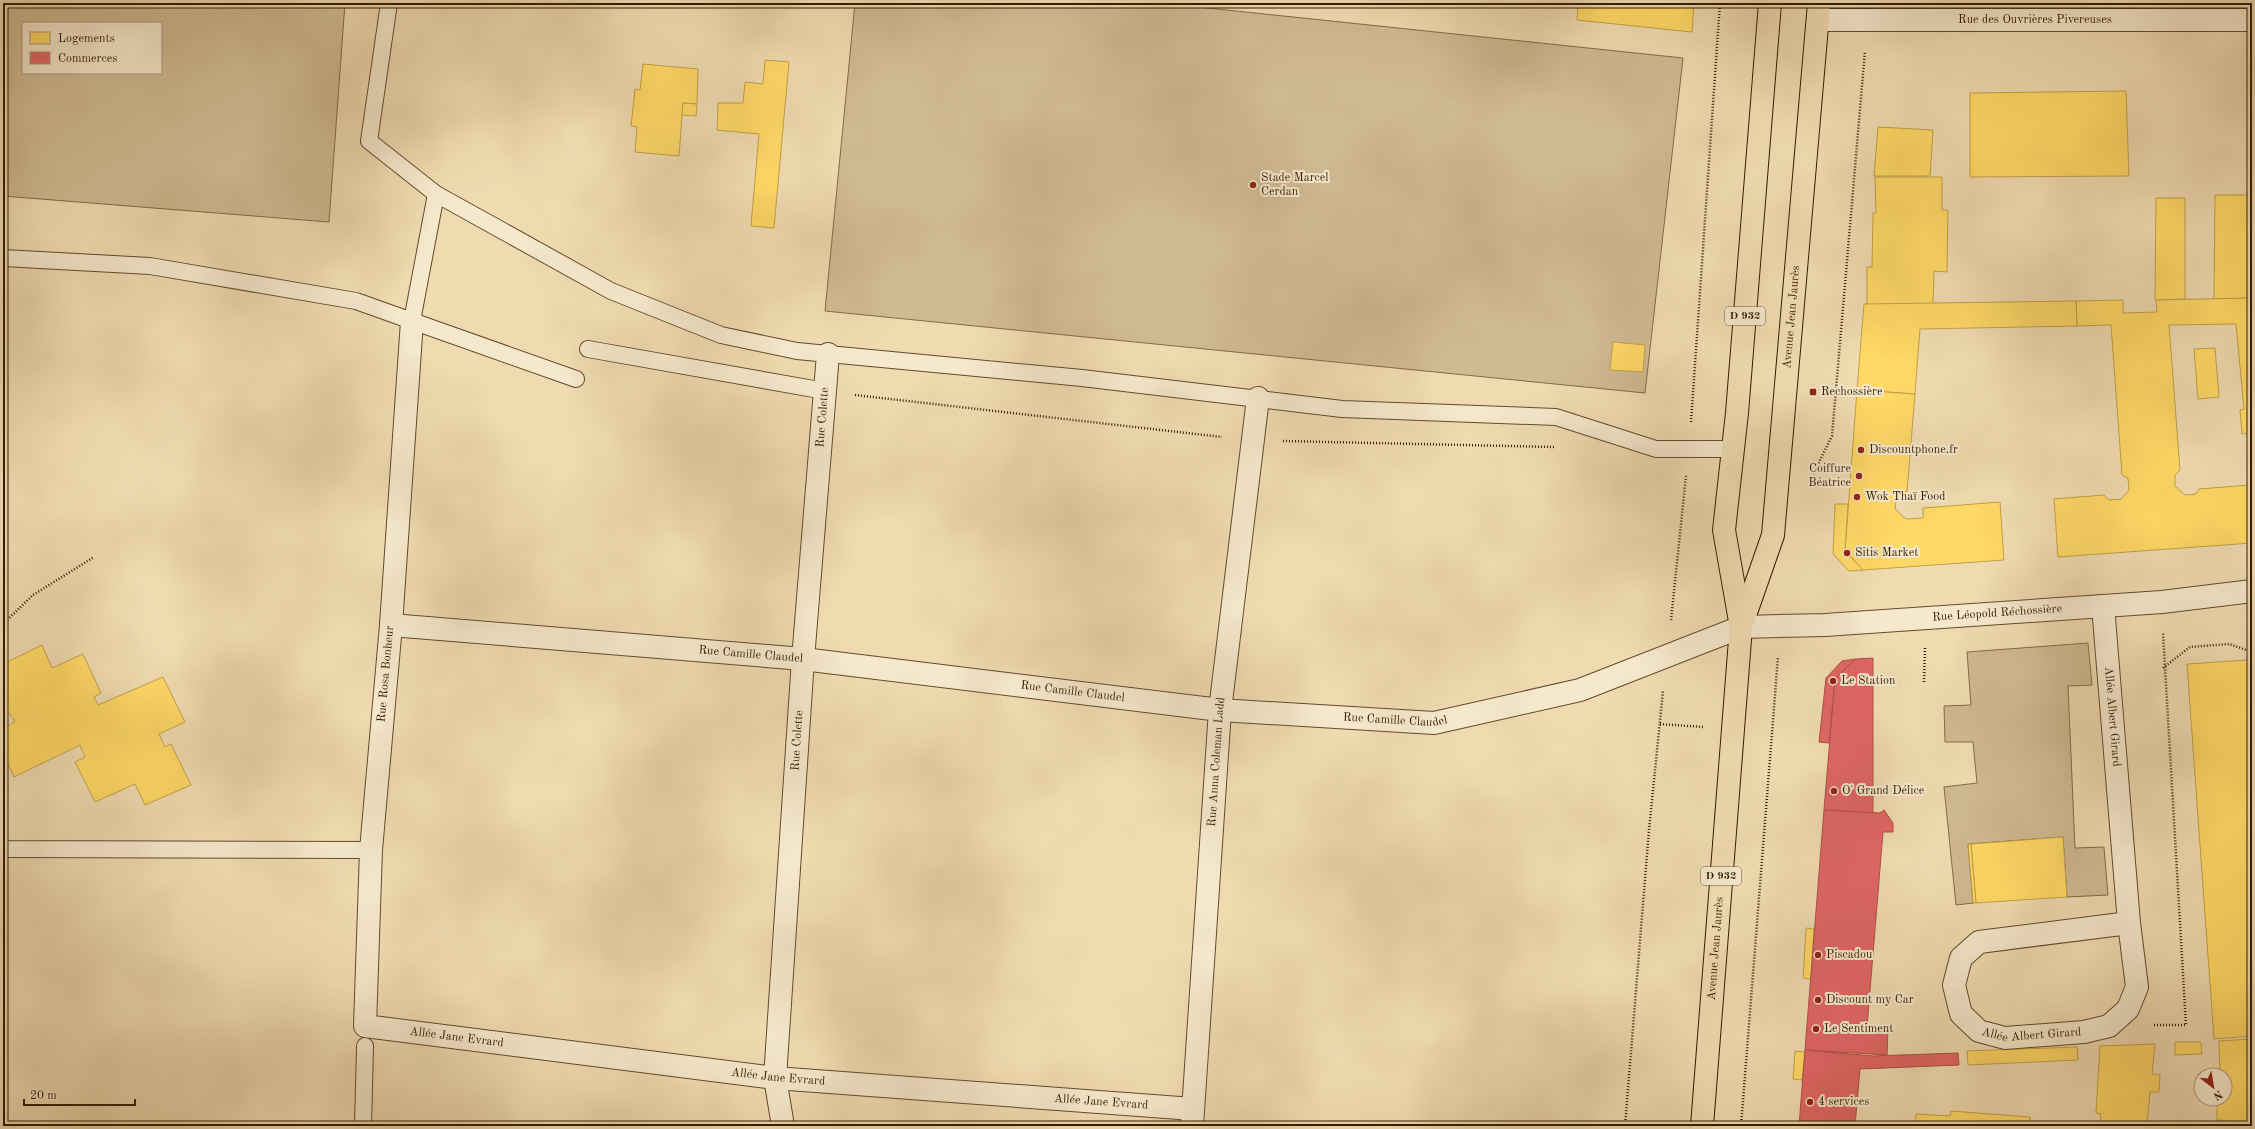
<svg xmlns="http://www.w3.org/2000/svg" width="2255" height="1129" viewBox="0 0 2255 1129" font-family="'Old Standard TT',serif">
	<rect width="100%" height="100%" fill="#f0dbb1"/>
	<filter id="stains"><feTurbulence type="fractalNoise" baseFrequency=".005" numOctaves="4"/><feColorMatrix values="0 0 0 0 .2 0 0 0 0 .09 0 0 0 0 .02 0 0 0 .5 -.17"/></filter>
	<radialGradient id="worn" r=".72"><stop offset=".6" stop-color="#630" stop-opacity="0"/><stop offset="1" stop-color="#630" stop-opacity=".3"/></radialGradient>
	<g fill="#d0ba93" stroke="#826a4a" fill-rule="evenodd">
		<path d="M 3,3 L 345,3 L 329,222 L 3,196 ZM 23,23 L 161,23 L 161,73 L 23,73 Z"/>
		<path d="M 855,3 L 1160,3 L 1683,58 L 1645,393 L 825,311 Z"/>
		<path d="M 2088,643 L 2092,685 L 2068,686 L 2075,848 L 2104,847 L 2108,895 L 2067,897 L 2063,837 L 1968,844 L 1973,903 L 1956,905 L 1944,787 L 1977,783 L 1973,742 L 1945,742 L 1944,706 L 1971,705 L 1967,652 Z"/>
	</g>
	<g fill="#ffd966" stroke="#c2a047">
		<path d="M 1578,3 L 1694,3 L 1692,32 L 1577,20 Z"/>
		<path d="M 765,60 L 789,62 L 774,228 L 751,226 L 759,134 L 717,130 L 718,103 L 743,103 L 745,82 L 763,84 Z"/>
		<path d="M 643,64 L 698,69 L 697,104 L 683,103 L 679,156 L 635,152 L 637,127 L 631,126 L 635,89 L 640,90 Z"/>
		<path d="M 2126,91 L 2129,176 L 1970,177 L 1970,93 Z"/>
		<path d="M 683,103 L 697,104 L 696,116 L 682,115 Z"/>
		<path d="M 1878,127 L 1933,130 L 1930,176 L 1874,176 Z"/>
		<path d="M 1875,177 L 1942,177 L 1942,210 L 1948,210 L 1947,272 L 1934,271 L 1933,304 L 1867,305 L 1867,267 L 1872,267 L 1873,213 L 1876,213 Z"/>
		<path d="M 2215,195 L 2252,195 L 2252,298 L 2214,299 Z"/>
		<path d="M 2156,198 L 2185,198 L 2185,299 L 2155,300 Z"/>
		<path d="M 2249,298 L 2250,309 L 2252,309 L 2252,433 L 2242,434 L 2240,410 L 2244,409 L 2236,324 L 2169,325 L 2180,470 L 2175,475 L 2175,486 L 2185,495 L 2196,494 L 2199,489 L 2250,485 L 2252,543 L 2058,557 L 2054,499 L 2104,495 L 2109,500 L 2121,499 L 2129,490 L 2128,478 L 2122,475 L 2111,325 L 2077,326 L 2076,301 L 2123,300 L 2123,313 L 2157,312 L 2156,300 Z"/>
		<path d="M 2076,301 L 2077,326 L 1920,329 L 1915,394 L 1857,390 L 1864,304 Z"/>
		<path d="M 1613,342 L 1645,345 L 1643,372 L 1610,370 Z"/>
		<path d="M 2215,348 L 2219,397 L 2198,399 L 2194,349 Z"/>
		<path d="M 1857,390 L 1915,394 L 1907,492 L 1897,491 L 1895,509 L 1906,519 L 1923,518 L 1923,508 L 2000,502 L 2004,560 L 1863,570 L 1845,551 Z"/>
		<path d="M 1835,504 L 1848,504 L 1845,551 L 1863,570 L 1849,571 L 1833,554 Z"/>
		<path d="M 42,645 L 52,668 L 83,654 L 101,693 L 94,697 L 98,705 L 163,677 L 185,722 L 159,734 L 165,747 L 171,744 L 191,785 L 145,805 L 135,784 L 95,802 L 75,762 L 85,757 L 80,745 L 14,777 L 3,753 L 3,728 L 15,722 L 10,714 L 3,712 L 3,664 Z"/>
		<path d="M 2248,660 L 2252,714 L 2252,1036 L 2214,1039 L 2187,664 Z"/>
		<path d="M 2063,837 L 2067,897 L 1976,903 L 1971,844 Z"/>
		<path d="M 1968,844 L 1971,844 L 1976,903 L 1973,903 Z"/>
		<path d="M 1806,928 L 1814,929 L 1811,979 L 1803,978 Z"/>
		<path d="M 2252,1039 L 2252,1126 L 2221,1126 L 2221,1120 L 2217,1120 L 2217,1102 L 2225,1099 L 2225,1075 L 2220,1075 L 2219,1041 Z"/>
		<path d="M 2175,1042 L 2201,1042 L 2202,1054 L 2175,1055 Z"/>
		<path d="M 2155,1044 L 2152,1074 L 2160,1075 L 2159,1092 L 2150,1092 L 2147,1126 L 2100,1126 L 2101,1114 L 2096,1113 L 2100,1046 Z"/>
		<path d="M 2077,1047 L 2078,1060 L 1968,1065 L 1967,1051 Z"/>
		<path d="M 1795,1051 L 1805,1052 L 1802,1080 L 1793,1079 Z"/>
		<path d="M 1951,1111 L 2030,1117 L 2030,1122 L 2084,1126 L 1915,1126 L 1916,1114 L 1950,1116 Z"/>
	</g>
	<g fill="#e06666" stroke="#ac5047">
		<path d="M 1873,658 L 1873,813 L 1824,810 L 1835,679 L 1855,659 Z"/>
		<path d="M 1855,659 L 1835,679 L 1829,743 L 1819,742 L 1826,678 L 1842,661 Z"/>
		<path d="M 1824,810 L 1880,813 L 1884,810 L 1893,823 L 1893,832 L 1883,832 L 1867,1027 L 1888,1028 L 1887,1055 L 1805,1050 Z"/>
		<path d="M 1805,1050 L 1873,1056 L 1958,1053 L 1959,1065 L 1860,1069 L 1855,1126 L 1799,1126 Z"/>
	</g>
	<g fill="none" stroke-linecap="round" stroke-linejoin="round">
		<defs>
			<g id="service">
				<path d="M 389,3 L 369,141 L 436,194"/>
				<path d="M 3,258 L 150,266 L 356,301 L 412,321 L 436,194 L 611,291 L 721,335 L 797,351 L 1082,378 L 1342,409 L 1556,417 L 1656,449 L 1733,449"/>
				<path d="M 412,321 L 576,379"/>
				<path d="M 588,349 L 825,391"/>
				<path d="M 3,847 L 6,849 L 371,850"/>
				<path d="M 363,1126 L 365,1046"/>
			</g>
			<g id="minor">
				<path id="s1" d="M 1818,20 L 2252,20"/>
				<path id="s2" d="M 412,321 L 391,625 L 371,850 L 365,1026 L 775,1078 L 1193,1109"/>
				<path id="s3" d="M 2103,606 L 2129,923 L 1979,942 L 1961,958 L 1954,985 L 1961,1014 L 1979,1031 L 2005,1038 L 2084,1032 L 2109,1026 L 2128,1009 L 2137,987 L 2129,923"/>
				<path id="s4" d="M 391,625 L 803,659 L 1220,710 L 1434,723 L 1580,690 L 1741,627 L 1825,625 L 2162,602 L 2252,591"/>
				<path id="s5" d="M 783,1126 L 775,1078 L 803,659 L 828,354"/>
				<path id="s6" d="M 1192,1126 L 1220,710 L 1258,398"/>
			</g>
			<g id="primary">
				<path id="s7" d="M 1742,624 L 1773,535 L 1819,3"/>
				<path id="s8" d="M 1702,1126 L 1741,627 L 1724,530 L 1737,413 L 1770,3"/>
			</g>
		</defs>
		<use href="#service" stroke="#624b2c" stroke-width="18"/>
		<use href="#minor" stroke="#624b2c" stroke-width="24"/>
		<use href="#primary" stroke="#331b00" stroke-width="24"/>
		<g stroke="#331b00" stroke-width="2.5" stroke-dasharray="1 2" stroke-linecap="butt">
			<path d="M 855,395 L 1222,437"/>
			<path d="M 1691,422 L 1720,3"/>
			<path d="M 1283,441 L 1554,447"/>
			<path d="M 1809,482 L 1832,436 L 1865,51"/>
			<path d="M 1671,620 L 1686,476"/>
			<path d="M 3,624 L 33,595 L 94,557"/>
			<path d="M 2163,668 L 2190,647 L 2229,644 L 2252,652"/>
			<path d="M 1924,682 L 1925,648"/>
			<path d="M 1660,724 L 1703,727"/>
			<path d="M 2154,1025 L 2186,1025 L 2163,633"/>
			<path d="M 1625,1126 L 1649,830 L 1663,691"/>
			<path d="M 1741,1126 L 1778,657"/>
		</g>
		<use href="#service" stroke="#f5e8cc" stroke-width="16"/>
		<use href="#minor" stroke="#f5e8cc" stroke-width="22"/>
		<use href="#primary" stroke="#f0dbb1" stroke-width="22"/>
	</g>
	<g fill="#8f2418" stroke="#f5e8cc" stroke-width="1.5">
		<circle cx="1253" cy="185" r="4"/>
		<rect x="1809" y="388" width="8" height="8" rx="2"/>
		<circle cx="1861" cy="450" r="4"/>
		<circle cx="1859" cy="476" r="4"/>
		<circle cx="1857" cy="497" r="4"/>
		<circle cx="1847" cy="553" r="4"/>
		<circle cx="1833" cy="681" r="4"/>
		<circle cx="1834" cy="791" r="4"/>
		<circle cx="1818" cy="955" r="4"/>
		<circle cx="1818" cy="1000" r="4"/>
		<circle cx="1816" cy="1029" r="4"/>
		<circle cx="1810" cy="1102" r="4"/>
	</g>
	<g text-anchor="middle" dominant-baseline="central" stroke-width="4" stroke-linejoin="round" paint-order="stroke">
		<g fill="#f5e8cc" stroke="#6d583d" stroke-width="1">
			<rect x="1725" y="307" width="40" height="18" rx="3"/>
			<rect x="1701" y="867" width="40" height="18" rx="3"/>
		</g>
		<g font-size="11" font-weight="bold" fill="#331b00">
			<text x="1745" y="316">D 932</text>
			<text x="1721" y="876">D 932</text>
		</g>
		<g font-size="12" fill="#331b00" stroke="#f5e8cc">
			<text stroke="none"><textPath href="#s1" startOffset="217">Rue des Ouvrières Pivereuses</textPath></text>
			<text stroke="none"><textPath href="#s7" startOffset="313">Avenue Jean Jaurès</textPath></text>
			<text stroke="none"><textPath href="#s5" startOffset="711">Rue Colette</textPath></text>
			<text stroke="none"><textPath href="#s4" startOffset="1627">Rue Léopold Réchossière</textPath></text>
			<text stroke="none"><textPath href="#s4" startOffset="361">Rue Camille Claudel</textPath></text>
			<text transform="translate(386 674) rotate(-85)">Rue Rosa Bonheur</text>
			<text stroke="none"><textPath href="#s4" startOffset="685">Rue Camille Claudel</textPath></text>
			<text stroke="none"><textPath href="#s3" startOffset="111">Allée Albert Girard</textPath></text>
			<text stroke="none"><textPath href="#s4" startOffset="1009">Rue Camille Claudel</textPath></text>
			<text stroke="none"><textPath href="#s5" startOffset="387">Rue Colette</textPath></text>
			<text stroke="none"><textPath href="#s6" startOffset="365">Rue Anna Coleman Ladd</textPath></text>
			<text stroke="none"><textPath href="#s8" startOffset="178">Avenue Jean Jaurès</textPath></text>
			<text stroke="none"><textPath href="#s3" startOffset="629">Allée Albert Girard</textPath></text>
			<text stroke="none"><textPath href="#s2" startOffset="799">Allée Jane Evrard</textPath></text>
			<text stroke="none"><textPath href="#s2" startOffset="1123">Allée Jane Evrard</textPath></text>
			<text stroke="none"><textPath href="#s2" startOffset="1447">Allée Jane Evrard</textPath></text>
		</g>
		<g font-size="12" fill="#331b00" stroke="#f5e8cc" text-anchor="start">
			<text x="1261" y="178">Stade Marcel<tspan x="1261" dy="14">Cerdan</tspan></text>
			<text x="1821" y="392">Rechossière</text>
			<text x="1869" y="450">Discountphone.fr</text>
			<text x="1851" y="469" text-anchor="end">Coiffure<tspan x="1851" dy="14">Béatrice</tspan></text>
			<text x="1865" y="497">Wok Thaï Food</text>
			<text x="1855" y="553">Sitis Market</text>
			<text x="1841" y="681">Le Station</text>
			<text x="1842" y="791">O' Grand Délice</text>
			<text x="1826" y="955">Piscadou</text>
			<text x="1826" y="1000">Discount my Car</text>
			<text x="1824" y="1029">Le Sentiment</text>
			<text x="1818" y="1102">4 services</text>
		</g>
	</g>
	<rect width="2255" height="1129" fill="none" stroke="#f0dbb1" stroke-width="16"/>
	<rect x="4" y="4" width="2247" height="1121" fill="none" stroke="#331b00" stroke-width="2"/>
	<rect x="8" y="8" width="2239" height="1113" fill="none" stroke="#331b00"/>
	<rect x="22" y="22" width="140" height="52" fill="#f5e8cc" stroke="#a7967a"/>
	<rect x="30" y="32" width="20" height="12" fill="#ffd966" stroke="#a7967a"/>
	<text x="58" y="42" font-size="12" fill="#331b00">Logements</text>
	<rect x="30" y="52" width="20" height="12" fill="#e06666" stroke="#a7967a"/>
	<text x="58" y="62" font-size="12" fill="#331b00">Commerces</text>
	<g transform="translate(2213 1087) rotate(149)"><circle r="19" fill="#f5e8cc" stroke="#a7967a"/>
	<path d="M0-3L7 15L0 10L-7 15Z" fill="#8f2418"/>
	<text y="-6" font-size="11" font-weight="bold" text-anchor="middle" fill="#331b00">N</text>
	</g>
	<path d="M24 1099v6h111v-6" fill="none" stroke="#331b00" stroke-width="2"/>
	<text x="30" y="1099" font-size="12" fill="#331b00" stroke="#f5e8cc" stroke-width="3" paint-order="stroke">20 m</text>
	<rect width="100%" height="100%" filter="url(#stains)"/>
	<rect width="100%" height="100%" fill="url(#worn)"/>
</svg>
